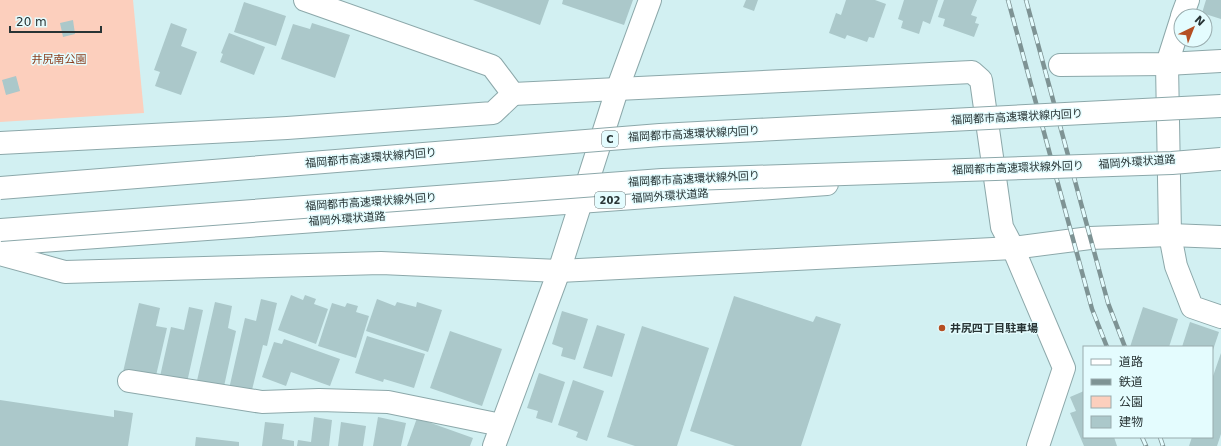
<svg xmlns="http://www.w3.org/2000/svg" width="1221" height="446" viewBox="0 0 1221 446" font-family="'DejaVu Sans','Noto Sans JP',sans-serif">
	<rect width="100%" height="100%" fill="#d2f0f2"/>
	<path fill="#fccfbd" d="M 0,0 L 133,0 L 144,113 L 0,122 Z"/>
	<g fill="#abc8ca">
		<path d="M 473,0 L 549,0 L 540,25 Z"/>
		<path d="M 563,0 L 633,0 L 624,25 L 562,4 Z"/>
		<path d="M 746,0 L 758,0 L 754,11 L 743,7 Z"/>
		<path d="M 846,0 L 875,0 L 886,4 L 874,38 L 869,37 L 867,42 L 847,35 L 845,39 L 829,33 L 836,13 L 841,15 Z"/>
		<path d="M 904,0 L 938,0 L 930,24 L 923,21 L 919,34 L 901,28 L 903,21 L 898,19 Z"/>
		<path d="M 944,0 L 977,0 L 971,15 L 977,17 L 975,23 L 979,24 L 974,37 L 943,26 L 945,19 L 938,17 Z"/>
		<path d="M 1206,0 L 1221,0 L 1221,19 L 1202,13 Z"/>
		<path d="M 244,2 L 286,16 L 276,46 L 234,32 Z"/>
		<path d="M 73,20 L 75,34 L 63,37 L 60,23 Z"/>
		<path d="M 171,23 L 187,29 L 181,46 L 197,52 L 181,95 L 155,86 L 160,72 L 154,70 Z"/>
		<path d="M 312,23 L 350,35 L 335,78 L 281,59 L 293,24 L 310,29 Z"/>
		<path d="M 229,33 L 265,47 L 254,75 L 220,62 L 223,54 L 221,53 Z"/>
		<path d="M 16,76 L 20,91 L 6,95 L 2,80 Z"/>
		<path d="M 291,295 L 303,300 L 305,295 L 316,299 L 314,304 L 328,309 L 316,344 L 278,330 Z"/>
		<path d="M 734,296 L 813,322 L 816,316 L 841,324 L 801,446 L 735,446 L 690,431 Z"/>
		<path d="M 261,299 L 277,303 L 267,346 L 263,345 L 251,394 L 229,389 L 245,318 L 256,321 Z"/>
		<path d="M 377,299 L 395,306 L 397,302 L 416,307 L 417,302 L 442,310 L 428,352 L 366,331 Z"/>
		<path d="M 215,302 L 232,306 L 228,328 L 236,331 L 223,391 L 196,385 Z"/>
		<path d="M 139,303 L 160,308 L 156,326 L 167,328 L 155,380 L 123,372 Z"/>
		<path d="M 332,303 L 345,307 L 347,303 L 358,306 L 356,312 L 369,316 L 356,358 L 318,346 Z"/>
		<path d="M 189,307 L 203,310 L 186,387 L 159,381 L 171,327 L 184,330 Z"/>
		<path d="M 1143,307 L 1178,319 L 1169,347 L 1130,347 Z"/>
		<path d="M 562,311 L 588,319 L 575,360 L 561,356 L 563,348 L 552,344 Z"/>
		<path d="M 1190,322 L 1219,332 L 1212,353 L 1212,347 L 1182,347 Z"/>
		<path d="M 597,325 L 625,334 L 612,377 L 583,368 Z"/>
		<path d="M 642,326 L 709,348 L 677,446 L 635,446 L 607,437 Z"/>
		<path d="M 450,331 L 502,349 L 482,406 L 430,388 Z"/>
		<path d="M 367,336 L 425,354 L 414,388 L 384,379 L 383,382 L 355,373 Z"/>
		<path d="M 284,339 L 340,359 L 330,386 L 291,372 L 286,386 L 262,377 L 274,342 L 282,344 Z"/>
		<path d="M 1221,353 L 1221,434 L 1217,446 L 1189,446 L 1192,437 L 1212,437 L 1212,379 Z"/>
		<path d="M 539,373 L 565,382 L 552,423 L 536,418 L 538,411 L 527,408 Z"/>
		<path d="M 573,380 L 604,391 L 587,441 L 576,437 L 578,432 L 558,425 Z"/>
		<path d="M 1084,391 L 1084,437 L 1114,437 L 1117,446 L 1084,446 L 1070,413 L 1076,411 L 1070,397 Z"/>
		<path d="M 0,400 L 114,417 L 114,410 L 133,413 L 128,446 L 0,446 Z"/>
		<path d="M 314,417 L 332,420 L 329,446 L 297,446 L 298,440 L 311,442 Z"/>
		<path d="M 378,417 L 406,423 L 401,446 L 373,446 Z"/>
		<path d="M 417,418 L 473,438 L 470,446 L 407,446 Z"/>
		<path d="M 265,422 L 284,424 L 282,439 L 294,441 L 294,446 L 262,446 Z"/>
		<path d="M 341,422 L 366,426 L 363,446 L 338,446 Z"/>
		<path d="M 196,437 L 239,442 L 239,446 L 195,446 Z"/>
	</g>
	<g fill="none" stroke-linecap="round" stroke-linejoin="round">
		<defs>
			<g id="minor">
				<path d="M 305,0 L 492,66 L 513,94 L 972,72 L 981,80 L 1002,227 L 1013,248 L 1064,368 L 1038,446"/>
				<path d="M 1182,16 L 1188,0"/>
				<path d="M 1181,20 L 1167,64 L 1170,235 L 1176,266 L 1192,307 L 1221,317"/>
				<path d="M 1060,65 L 1167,64 L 1221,61"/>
				<path d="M 0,143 L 287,128 L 493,113 L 513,94"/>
				<path d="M 1170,235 L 1221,237"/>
				<path d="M 0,254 L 65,272 L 381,263 L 559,271 L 1013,248"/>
				<path d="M 129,381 L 262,402 L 319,400 L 388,402 L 501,425"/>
				<path d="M 494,446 L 559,271 L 617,90 L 650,0"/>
			</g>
			<path id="tertiary" d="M 1013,248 L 1090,238 L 1170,235"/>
			<path id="trunk" d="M 0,244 L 827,184"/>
		</defs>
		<use href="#minor" stroke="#8ca8aa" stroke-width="24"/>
		<use href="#tertiary" stroke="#8ca8aa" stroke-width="24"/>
		<use href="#trunk" stroke="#8ca8aa" stroke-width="24"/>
		<use href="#minor" stroke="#fff" stroke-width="22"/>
		<use href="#tertiary" stroke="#fff" stroke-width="22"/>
		<use href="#trunk" stroke="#fff" stroke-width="22"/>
		<defs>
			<g id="rail">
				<path d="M 1008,0 L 1092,309 L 1107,347"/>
				<path d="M 1026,0 L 1108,303 L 1125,347"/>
				<path d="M 1142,437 L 1146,446"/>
				<path d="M 1160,437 L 1163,446"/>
			</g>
		</defs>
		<use href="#rail" stroke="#7e9394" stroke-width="4.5"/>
		<use href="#rail" stroke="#e4fcfe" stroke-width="3" stroke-dasharray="9" stroke-linecap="butt"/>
		<defs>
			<g id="motorway-bridge">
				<path d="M 0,188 L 660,135 L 1221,106"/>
				<path d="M 0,230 L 662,180 L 1172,163 L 1221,159"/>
			</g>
		</defs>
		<use href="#motorway-bridge" stroke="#8ca8aa" stroke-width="24" stroke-linecap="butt"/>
		<use href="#motorway-bridge" stroke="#fff" stroke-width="22"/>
	</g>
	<circle fill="#b54f23" stroke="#e4fcfe" stroke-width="1.5" cx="942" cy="328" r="4"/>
	<g text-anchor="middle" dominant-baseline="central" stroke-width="3" stroke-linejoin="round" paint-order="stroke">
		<g fill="#e4fcfe" stroke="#607071" stroke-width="1">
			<rect x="602" y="131" width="16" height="16" rx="3"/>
			<rect x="595" y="192" width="30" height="16" rx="3"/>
		</g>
		<g font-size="10" font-weight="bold" fill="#283435">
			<text x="610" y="139">C</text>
			<text x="610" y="200">202</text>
		</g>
		<g font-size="11" fill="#8a3d1d" stroke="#e4fcfe">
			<text x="59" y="59">井尻南公園</text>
		</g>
		<g font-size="11" fill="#283435" stroke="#e4fcfe">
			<text transform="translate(1017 117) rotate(-3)">福岡都市高速環状線内回り</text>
			<text transform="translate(694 134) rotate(-3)">福岡都市高速環状線内回り</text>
			<text transform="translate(371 158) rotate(-5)">福岡都市高速環状線内回り</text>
			<text transform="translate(1137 162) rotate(-4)">福岡外環状道路</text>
			<text transform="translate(1018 168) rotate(-2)">福岡都市高速環状線外回り</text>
			<text transform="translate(694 179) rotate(-3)">福岡都市高速環状線外回り</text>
			<text transform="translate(670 196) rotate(-4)">福岡外環状道路</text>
			<text transform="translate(371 202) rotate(-4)">福岡都市高速環状線外回り</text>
			<text transform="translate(347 219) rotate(-4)">福岡外環状道路</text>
		</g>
		<g font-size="11" font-weight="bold" fill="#283435" stroke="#e4fcfe" text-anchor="start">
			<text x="950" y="328">井尻四丁目駐車場</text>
		</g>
	</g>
	<rect x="1083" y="346" width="130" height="92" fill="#e4fcfe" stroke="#99acae"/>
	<rect x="1091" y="359" width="20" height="6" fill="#ffffff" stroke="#99acae"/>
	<text x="1119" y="366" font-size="12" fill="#283435">道路</text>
	<rect x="1091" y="379" width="20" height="6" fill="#7e9394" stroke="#99acae"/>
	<text x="1119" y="386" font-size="12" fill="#283435">鉄道</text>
	<rect x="1091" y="396" width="20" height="12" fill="#fccfbd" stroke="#99acae"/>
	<text x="1119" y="406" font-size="12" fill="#283435">公園</text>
	<rect x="1091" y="416" width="20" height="12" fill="#abc8ca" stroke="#99acae"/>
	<text x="1119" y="426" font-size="12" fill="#283435">建物</text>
	<g transform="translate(1193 28) rotate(43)"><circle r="19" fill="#e4fcfe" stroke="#99acae"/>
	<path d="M0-3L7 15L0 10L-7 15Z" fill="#b54f23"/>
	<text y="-6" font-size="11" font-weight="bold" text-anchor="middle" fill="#283435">N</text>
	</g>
	<path d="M10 26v6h91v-6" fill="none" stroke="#283435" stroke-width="2"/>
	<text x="16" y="26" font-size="12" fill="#283435" stroke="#e4fcfe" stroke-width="3" paint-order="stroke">20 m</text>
</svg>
